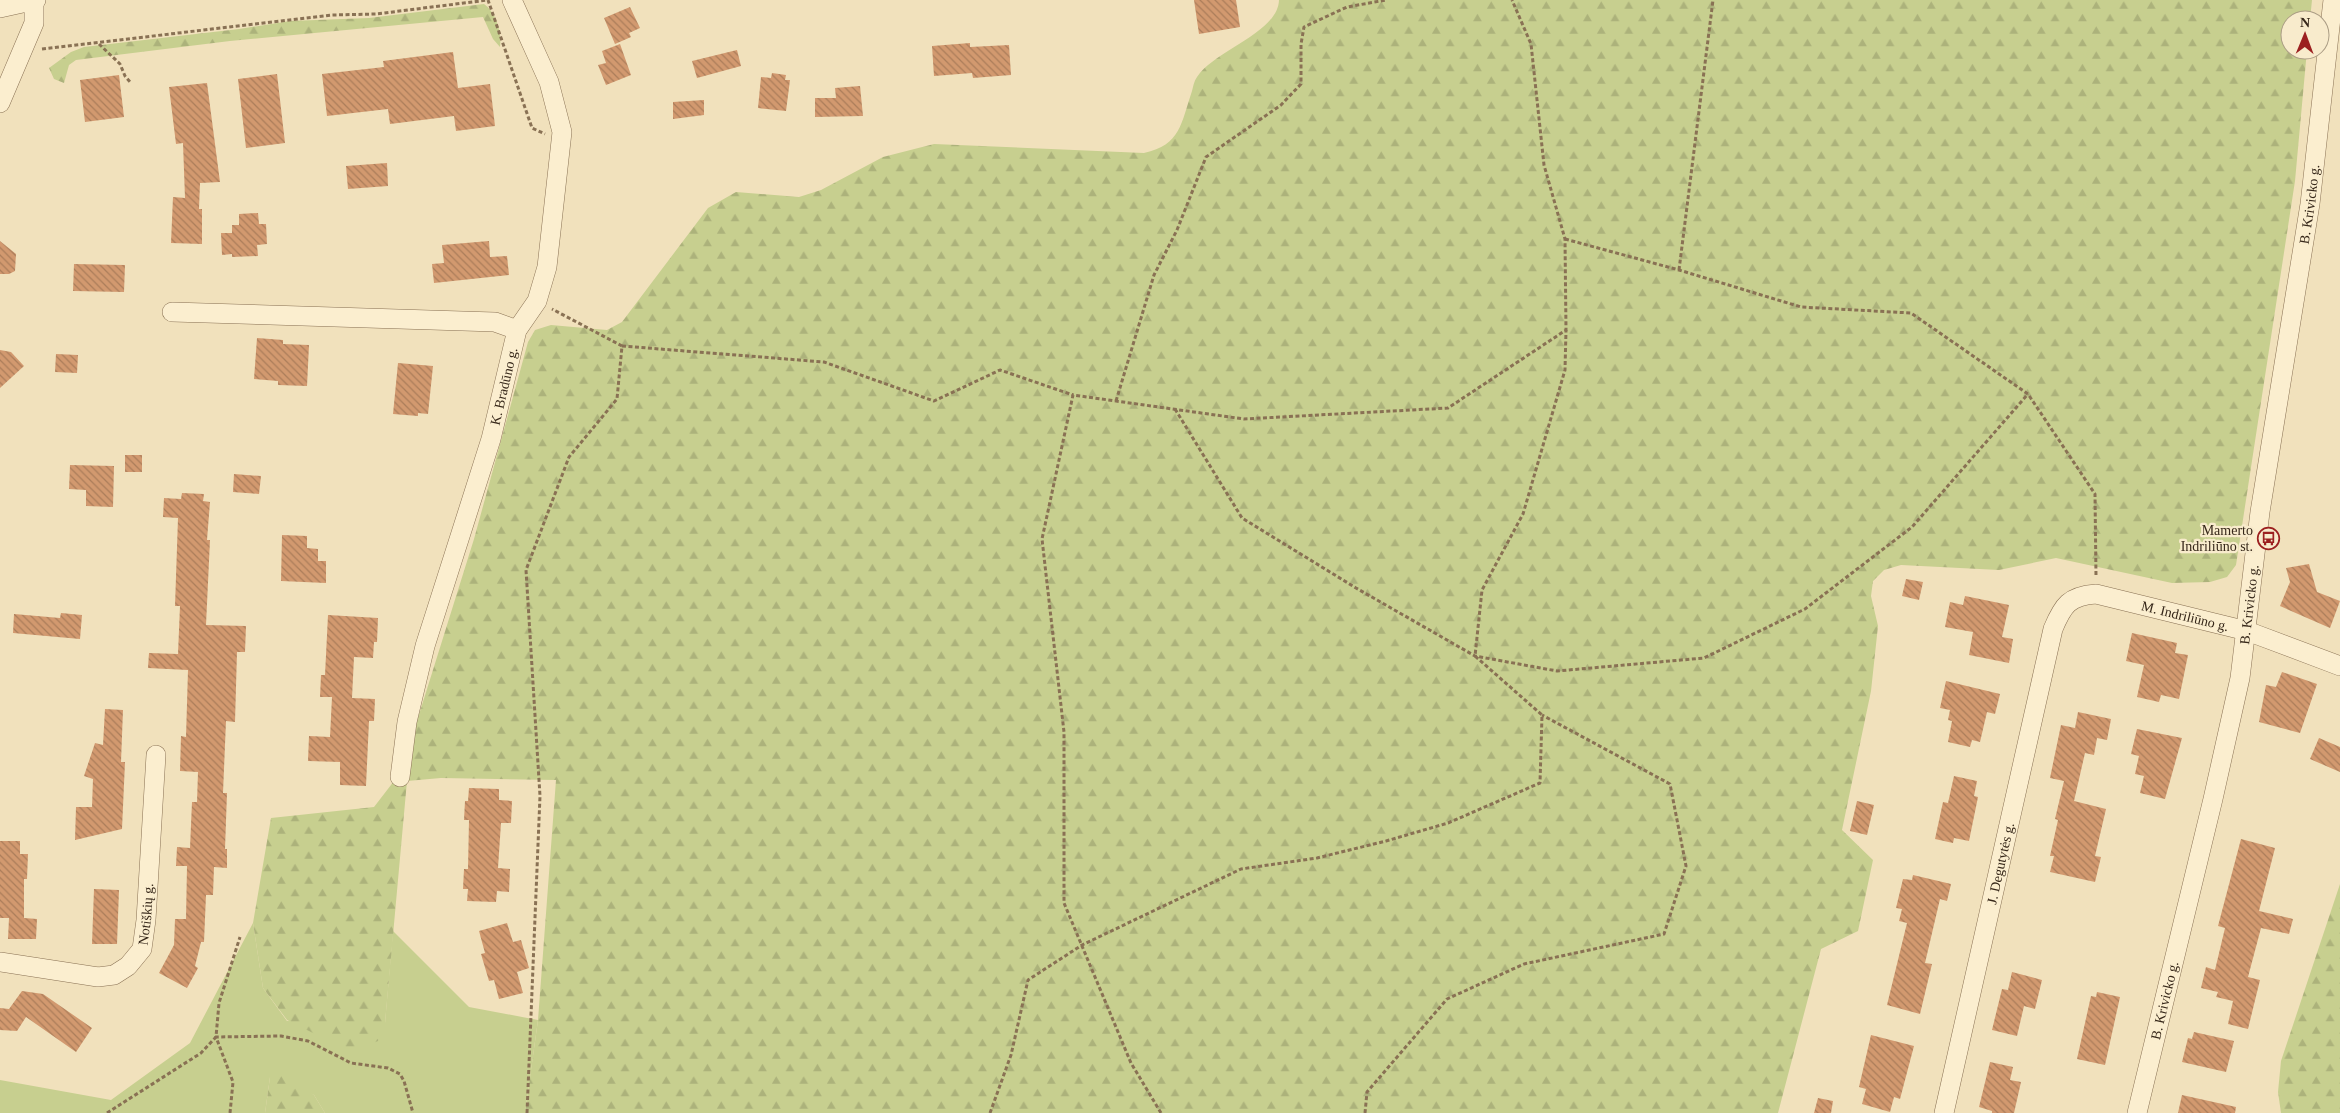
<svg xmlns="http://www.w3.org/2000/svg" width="2340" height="1113" viewBox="0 0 2340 1113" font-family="Georgia,serif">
	<defs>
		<pattern id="forest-firs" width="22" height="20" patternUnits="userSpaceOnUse" patternTransform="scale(1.25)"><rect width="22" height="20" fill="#c7cf8f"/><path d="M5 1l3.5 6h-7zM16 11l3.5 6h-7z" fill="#acb27b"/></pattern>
		<pattern id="building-back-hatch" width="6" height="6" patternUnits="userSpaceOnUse" patternTransform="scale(1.25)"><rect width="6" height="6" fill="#d2996f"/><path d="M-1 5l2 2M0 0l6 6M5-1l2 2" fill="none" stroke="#ab7d5a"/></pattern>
	</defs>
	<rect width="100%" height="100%" fill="#f1e1bc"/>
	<path fill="#c7cf8f" d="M 253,923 L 263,988 L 287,1021 L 385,1023 L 393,931 L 469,1007 L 538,1020 L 525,1113 L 325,1113 L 314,1095 L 270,1077 L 265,1113 L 0,1113 L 0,1080 L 111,1100 L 190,1043 Z"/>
	<g fill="url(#forest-firs)">
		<path d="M 1279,0 L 2312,0 L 2310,20 L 2290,20 L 2290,50 L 2307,50 L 2295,181 L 2236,565 L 2227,577 L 2210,582 L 2172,583 L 2056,558 L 1999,570 L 1901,565 L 1884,570 L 1873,581 L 1871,596 L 1878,626 L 1871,691 L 1842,830 L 1873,860 L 1858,931 L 1821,949 L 1778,1113 L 525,1113 L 538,1020 L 556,780 L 441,778 L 407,781 L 385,1023 L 378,1041 L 359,1049 L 339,1046 L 287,1020 L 263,988 L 253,923 L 271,818 L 374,807 L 401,772 L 474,539 L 528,342 L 535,330 L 551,325 L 607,330 L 622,322 L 708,208 L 736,192 L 799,197 L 821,190 L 883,157 L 934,144 L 1144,153 C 1181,145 1181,123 1192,91 C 1193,87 1194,81 1197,77 C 1215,50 1278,33 1279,0 Z"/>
		<path d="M 484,4 C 496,12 502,33 500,47 L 493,39 L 483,17 L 230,41 L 76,60 L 69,65 L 64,83 L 54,79 L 49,68 L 71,52 L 84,47 L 239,29 L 290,21 L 369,18 Z"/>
		<path d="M 2340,884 L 2340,1113 L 2281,1113 L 2278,1092 L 2281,1061 Z"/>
		<path d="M 283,1075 L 314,1095 L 325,1113 L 265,1113 L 270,1077 Z"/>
	</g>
	<g fill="url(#building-back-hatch)">
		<path d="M 1194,0 L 1236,0 L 1240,27 L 1199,34 Z"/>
		<path d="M 630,7 L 640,28 L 629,33 L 631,37 L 615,44 L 604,18 Z"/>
		<path d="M 970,43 L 970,47 L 1009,45 L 1011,75 L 973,78 L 972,73 L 934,76 L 932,46 Z"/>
		<path d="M 620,44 L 631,75 L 606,85 L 598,65 L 606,63 L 602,51 Z"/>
		<path d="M 737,50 L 741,66 L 697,78 L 692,61 Z"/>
		<path d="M 453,52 L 458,88 L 490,84 L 495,126 L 456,131 L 454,116 L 390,124 L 388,109 L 327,116 L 322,74 L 384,67 L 383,61 Z"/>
		<path d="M 772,73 L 786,75 L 785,80 L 790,80 L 786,111 L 758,108 L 761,77 L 771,78 Z"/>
		<path d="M 277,74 L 285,143 L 246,148 L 238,79 Z"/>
		<path d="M 119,75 L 124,117 L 85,122 L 80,80 Z"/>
		<path d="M 207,83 L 220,182 L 200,183 L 199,209 L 202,209 L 202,244 L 171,243 L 173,197 L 185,198 L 183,143 L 176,144 L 169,87 Z"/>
		<path d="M 860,86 L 863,116 L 815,117 L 815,98 L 836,98 L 835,88 Z"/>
		<path d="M 704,100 L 704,115 L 673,119 L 673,102 Z"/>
		<path d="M 387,163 L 388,186 L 348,189 L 346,166 Z"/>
		<path d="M 258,213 L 259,224 L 266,224 L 267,244 L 257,245 L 258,256 L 232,257 L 232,254 L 222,255 L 221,233 L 232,233 L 232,225 L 239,225 L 239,214 Z"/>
		<path d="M 0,241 L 16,254 L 15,271 L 9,274 L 0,274 Z"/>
		<path d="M 489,241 L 490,257 L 507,256 L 509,275 L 434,283 L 432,264 L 444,263 L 442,245 Z"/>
		<path d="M 74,264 L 125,265 L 124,292 L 73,291 Z"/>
		<path d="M 257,338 L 283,340 L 283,344 L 309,345 L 307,386 L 278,385 L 278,381 L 254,379 Z"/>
		<path d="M 0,350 L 11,352 L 24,366 L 0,388 Z"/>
		<path d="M 56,354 L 78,355 L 77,373 L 55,372 Z"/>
		<path d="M 398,363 L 433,366 L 428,414 L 418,413 L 418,416 L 393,414 Z"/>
		<rect x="125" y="455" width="17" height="17"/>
		<path d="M 70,465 L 114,466 L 113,507 L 86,506 L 86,490 L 69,489 Z"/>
		<path d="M 234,474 L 261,476 L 259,494 L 233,492 Z"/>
		<path d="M 182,493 L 204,494 L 203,501 L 210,502 L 207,540 L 210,540 L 206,625 L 246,626 L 245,652 L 237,652 L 235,722 L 226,721 L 223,793 L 227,793 L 225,849 L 227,849 L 227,868 L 214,867 L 213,895 L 206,895 L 204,942 L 201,942 L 195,966 L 198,968 L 187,988 L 159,973 L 174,945 L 175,919 L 186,919 L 187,866 L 176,866 L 177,847 L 190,848 L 192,802 L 197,802 L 198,772 L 180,771 L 181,736 L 186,737 L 188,670 L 148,668 L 149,653 L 178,654 L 180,606 L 175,606 L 178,518 L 163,517 L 164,498 L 181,499 Z"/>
		<path d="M 282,535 L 307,536 L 307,548 L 318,549 L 318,561 L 326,561 L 326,583 L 281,581 Z"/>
		<path d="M 2309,564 L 2317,592 L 2340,601 L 2330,628 L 2280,606 L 2290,582 L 2286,568 Z"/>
		<path d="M 1906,579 L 1923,582 L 1919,600 L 1902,596 Z"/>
		<path d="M 1965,596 L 2009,605 L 2002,637 L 2013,639 L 2009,663 L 1969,655 L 1973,632 L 1945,627 L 1950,602 L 1963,605 Z"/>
		<path d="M 61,613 L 82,615 L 80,639 L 13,633 L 14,614 L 60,618 Z"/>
		<path d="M 328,615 L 378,618 L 377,642 L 374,642 L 373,658 L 354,657 L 352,698 L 375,699 L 374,721 L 369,721 L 366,786 L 340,785 L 340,762 L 308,761 L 309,736 L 330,737 L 332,697 L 320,697 L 321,675 L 325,675 Z"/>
		<path d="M 2132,633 L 2177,643 L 2175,653 L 2188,655 L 2179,699 L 2161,695 L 2159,702 L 2137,697 L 2144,665 L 2126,661 Z"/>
		<path d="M 2282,672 L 2317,684 L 2300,733 L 2259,722 L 2266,685 L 2276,687 Z"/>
		<path d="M 1946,681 L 2000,694 L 1995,714 L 1987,712 L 1980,742 L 1972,740 L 1970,747 L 1948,742 L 1952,721 L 1948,720 L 1950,710 L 1940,708 Z"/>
		<path d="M 105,709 L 123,710 L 121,762 L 125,762 L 122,829 L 75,840 L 76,807 L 92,807 L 93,779 L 84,776 L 95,743 L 103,745 Z"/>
		<path d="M 2078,712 L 2111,719 L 2107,740 L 2097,738 L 2094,755 L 2085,753 L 2074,801 L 2106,809 L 2095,856 L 2101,857 L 2095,882 L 2050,872 L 2054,856 L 2050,856 L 2058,820 L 2055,819 L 2064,781 L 2050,778 L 2061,725 L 2075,728 Z"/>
		<path d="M 2137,729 L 2182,738 L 2165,799 L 2140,793 L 2144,776 L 2135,774 L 2139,756 L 2131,754 Z"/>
		<path d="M 2319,738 L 2340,747 L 2340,772 L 2310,759 Z"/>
		<path d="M 1954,776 L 1977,781 L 1974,796 L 1978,797 L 1969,841 L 1954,838 L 1953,843 L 1935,839 L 1943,802 L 1948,803 Z"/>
		<path d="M 469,788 L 499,789 L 499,800 L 512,801 L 511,823 L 501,823 L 498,868 L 510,869 L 509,892 L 497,891 L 496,902 L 467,901 L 468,889 L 463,889 L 464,869 L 468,869 L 469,820 L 464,820 L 465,801 L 468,801 Z"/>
		<path d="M 1857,801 L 1874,805 L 1867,835 L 1850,831 Z"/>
		<path d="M 2241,839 L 2275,848 L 2259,911 L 2293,919 L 2289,934 L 2261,928 L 2248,977 L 2260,980 L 2248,1029 L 2228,1024 L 2233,1001 L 2216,997 L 2218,992 L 2201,988 L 2206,967 L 2215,970 L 2225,928 L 2218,926 Z"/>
		<path d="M 0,841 L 20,841 L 20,854 L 28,854 L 27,879 L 24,879 L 24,918 L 37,919 L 36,939 L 8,939 L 9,918 L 0,918 Z"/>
		<path d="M 1913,875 L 1951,884 L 1947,901 L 1940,899 L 1925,963 L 1932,964 L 1920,1014 L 1887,1005 L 1907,923 L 1899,921 L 1902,909 L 1896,908 L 1903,879 L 1912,880 Z"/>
		<path d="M 94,889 L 119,890 L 117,944 L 92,944 Z"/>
		<path d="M 507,923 L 513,942 L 521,940 L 529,968 L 517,972 L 523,993 L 499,999 L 494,980 L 489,981 L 481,954 L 485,953 L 479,931 Z"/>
		<path d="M 2012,972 L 2042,980 L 2035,1009 L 2024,1006 L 2017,1036 L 1992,1030 L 2002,989 L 2008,990 Z"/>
		<path d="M 22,991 L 43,994 L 92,1028 L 76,1052 L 26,1017 L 17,1031 L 0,1030 L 0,1008 L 9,1009 Z"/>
		<path d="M 2097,992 L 2120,997 L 2105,1065 L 2077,1059 L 2091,996 L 2096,997 Z"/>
		<path d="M 2194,1032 L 2234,1041 L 2226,1072 L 2182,1062 L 2188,1038 L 2192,1039 Z"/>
		<path d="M 1871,1035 L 1914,1046 L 1900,1099 L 1894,1097 L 1890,1112 L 1862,1104 L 1866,1089 L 1859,1087 Z"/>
		<path d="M 1990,1062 L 2013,1067 L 2010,1080 L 2021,1082 L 2014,1113 L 1992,1113 L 1992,1111 L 1979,1107 Z"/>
		<path d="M 2182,1095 L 2236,1107 L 2235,1113 L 2178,1113 Z"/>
		<path d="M 1818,1098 L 1833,1101 L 1831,1113 L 1814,1113 Z"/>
	</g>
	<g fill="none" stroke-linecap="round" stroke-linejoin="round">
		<defs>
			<g id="street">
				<path d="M 0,8 L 36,0"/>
				<path d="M 0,103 L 34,23 L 34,0"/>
				<path d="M 172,312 L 495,322 L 517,330"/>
				<path id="s1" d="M 400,777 L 407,722 L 425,646 L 491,439 L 517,330 L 537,301 L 547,267 L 562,132 L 549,82 L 512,0"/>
				<path id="s2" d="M 0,962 L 98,977 L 114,975 L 128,966 L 142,949 L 146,920 L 156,755"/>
				<path id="s3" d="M 1944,1113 L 2053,629 C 2063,605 2069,596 2096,594 L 2247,631 L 2340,666"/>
				<path id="s4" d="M 2137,1113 L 2213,799 L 2240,678 L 2260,512 L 2310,204 L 2333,0"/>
			</g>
		</defs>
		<use href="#street" stroke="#897154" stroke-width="20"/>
		<g stroke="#897154" stroke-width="3" stroke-dasharray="4 2.5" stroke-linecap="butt">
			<path d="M 99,44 L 120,64 L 125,76 L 131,83"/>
			<path d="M 42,49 L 332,15 L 376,14 L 488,0 L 532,128 L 545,134"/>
			<path d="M 1565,239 L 1679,270 L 1801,307 L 1911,313 L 2028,394 L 2095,494 L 2096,577"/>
			<path d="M 1679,270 L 1713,0"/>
			<path d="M 622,346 L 824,362 L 934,401 L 1000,370 L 1073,395"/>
			<path d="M 1116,401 L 1154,275 L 1177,230 L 1206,157 L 1281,105 L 1301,84 L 1301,44 L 1304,27 L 1347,7 L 1386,0"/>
			<path d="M 1175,409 L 1242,518 L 1356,588 L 1475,656 L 1557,671 L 1704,658 L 1805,609 L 1912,527 L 2028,394"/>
			<path d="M 107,1113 L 201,1053 L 216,1037 L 219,1003 L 240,937"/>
			<path d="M 230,1113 L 233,1082 L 216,1037 L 281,1036 L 308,1041 L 351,1063 L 388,1068 L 400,1074 L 404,1081 L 413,1113"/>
			<path d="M 527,1113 L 540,796 L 526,570 L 569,457 L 617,399 L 622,346 L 552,309"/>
			<path d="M 990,1113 L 1011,1055 L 1028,980 L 1082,945 L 1241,869 L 1317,858 L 1386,841 L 1448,823 L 1540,783 L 1542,715 L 1475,656 L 1482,590 L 1523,514 L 1565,370 L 1566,330"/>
			<path d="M 1161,1113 L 1131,1063 L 1064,903 L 1064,732 L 1042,539 L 1073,395 L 1244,419 L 1448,408 L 1566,330 L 1565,239 L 1544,165 L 1531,44 L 1512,0"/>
			<path d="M 1365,1113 L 1367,1092 L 1447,999 L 1524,964 L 1664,934 L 1686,866 L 1670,784 L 1542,715"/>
		</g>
		<use href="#street" stroke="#fbeecf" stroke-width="19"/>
	</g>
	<defs>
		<symbol id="bus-ring" viewBox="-11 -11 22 22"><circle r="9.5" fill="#f8ebcc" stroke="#9c2020" stroke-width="1.5"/><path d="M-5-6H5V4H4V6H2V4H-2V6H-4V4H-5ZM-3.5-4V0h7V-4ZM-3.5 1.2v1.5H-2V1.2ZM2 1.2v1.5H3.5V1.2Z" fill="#9c2020"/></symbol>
	</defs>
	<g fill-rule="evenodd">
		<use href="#bus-ring" x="2256" y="526" width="25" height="25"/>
	</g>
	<g text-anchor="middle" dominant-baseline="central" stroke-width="4.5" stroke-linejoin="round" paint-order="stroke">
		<g font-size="14" fill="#37281a" stroke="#f8ebcc">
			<text stroke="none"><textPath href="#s4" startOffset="926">B. Krivicko g.</textPath></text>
			<text stroke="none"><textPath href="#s1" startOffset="405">K. Bradūno g.</textPath></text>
			<text stroke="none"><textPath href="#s4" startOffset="521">B. Krivicko g.</textPath></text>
			<text stroke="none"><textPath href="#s3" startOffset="648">M. Indriliūno g.</textPath></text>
			<text stroke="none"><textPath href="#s3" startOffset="256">J. Degutytės g.</textPath></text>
			<text stroke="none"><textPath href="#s2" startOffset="189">Notiškių g.</textPath></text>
			<text stroke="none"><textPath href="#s4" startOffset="116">B. Krivicko g.</textPath></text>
		</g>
		<g font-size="14" fill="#37281a" stroke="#f8ebcc" text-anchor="end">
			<text x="2253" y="530">Mamerto<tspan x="2253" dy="16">Indriliūno st.</tspan></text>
		</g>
	</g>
	<g transform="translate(2305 35) rotate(1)"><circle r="24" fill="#f8ebcc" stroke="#ab9d85"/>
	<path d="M0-4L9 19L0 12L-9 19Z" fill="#9c2020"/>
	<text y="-8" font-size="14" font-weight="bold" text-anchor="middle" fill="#37281a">N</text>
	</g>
</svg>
